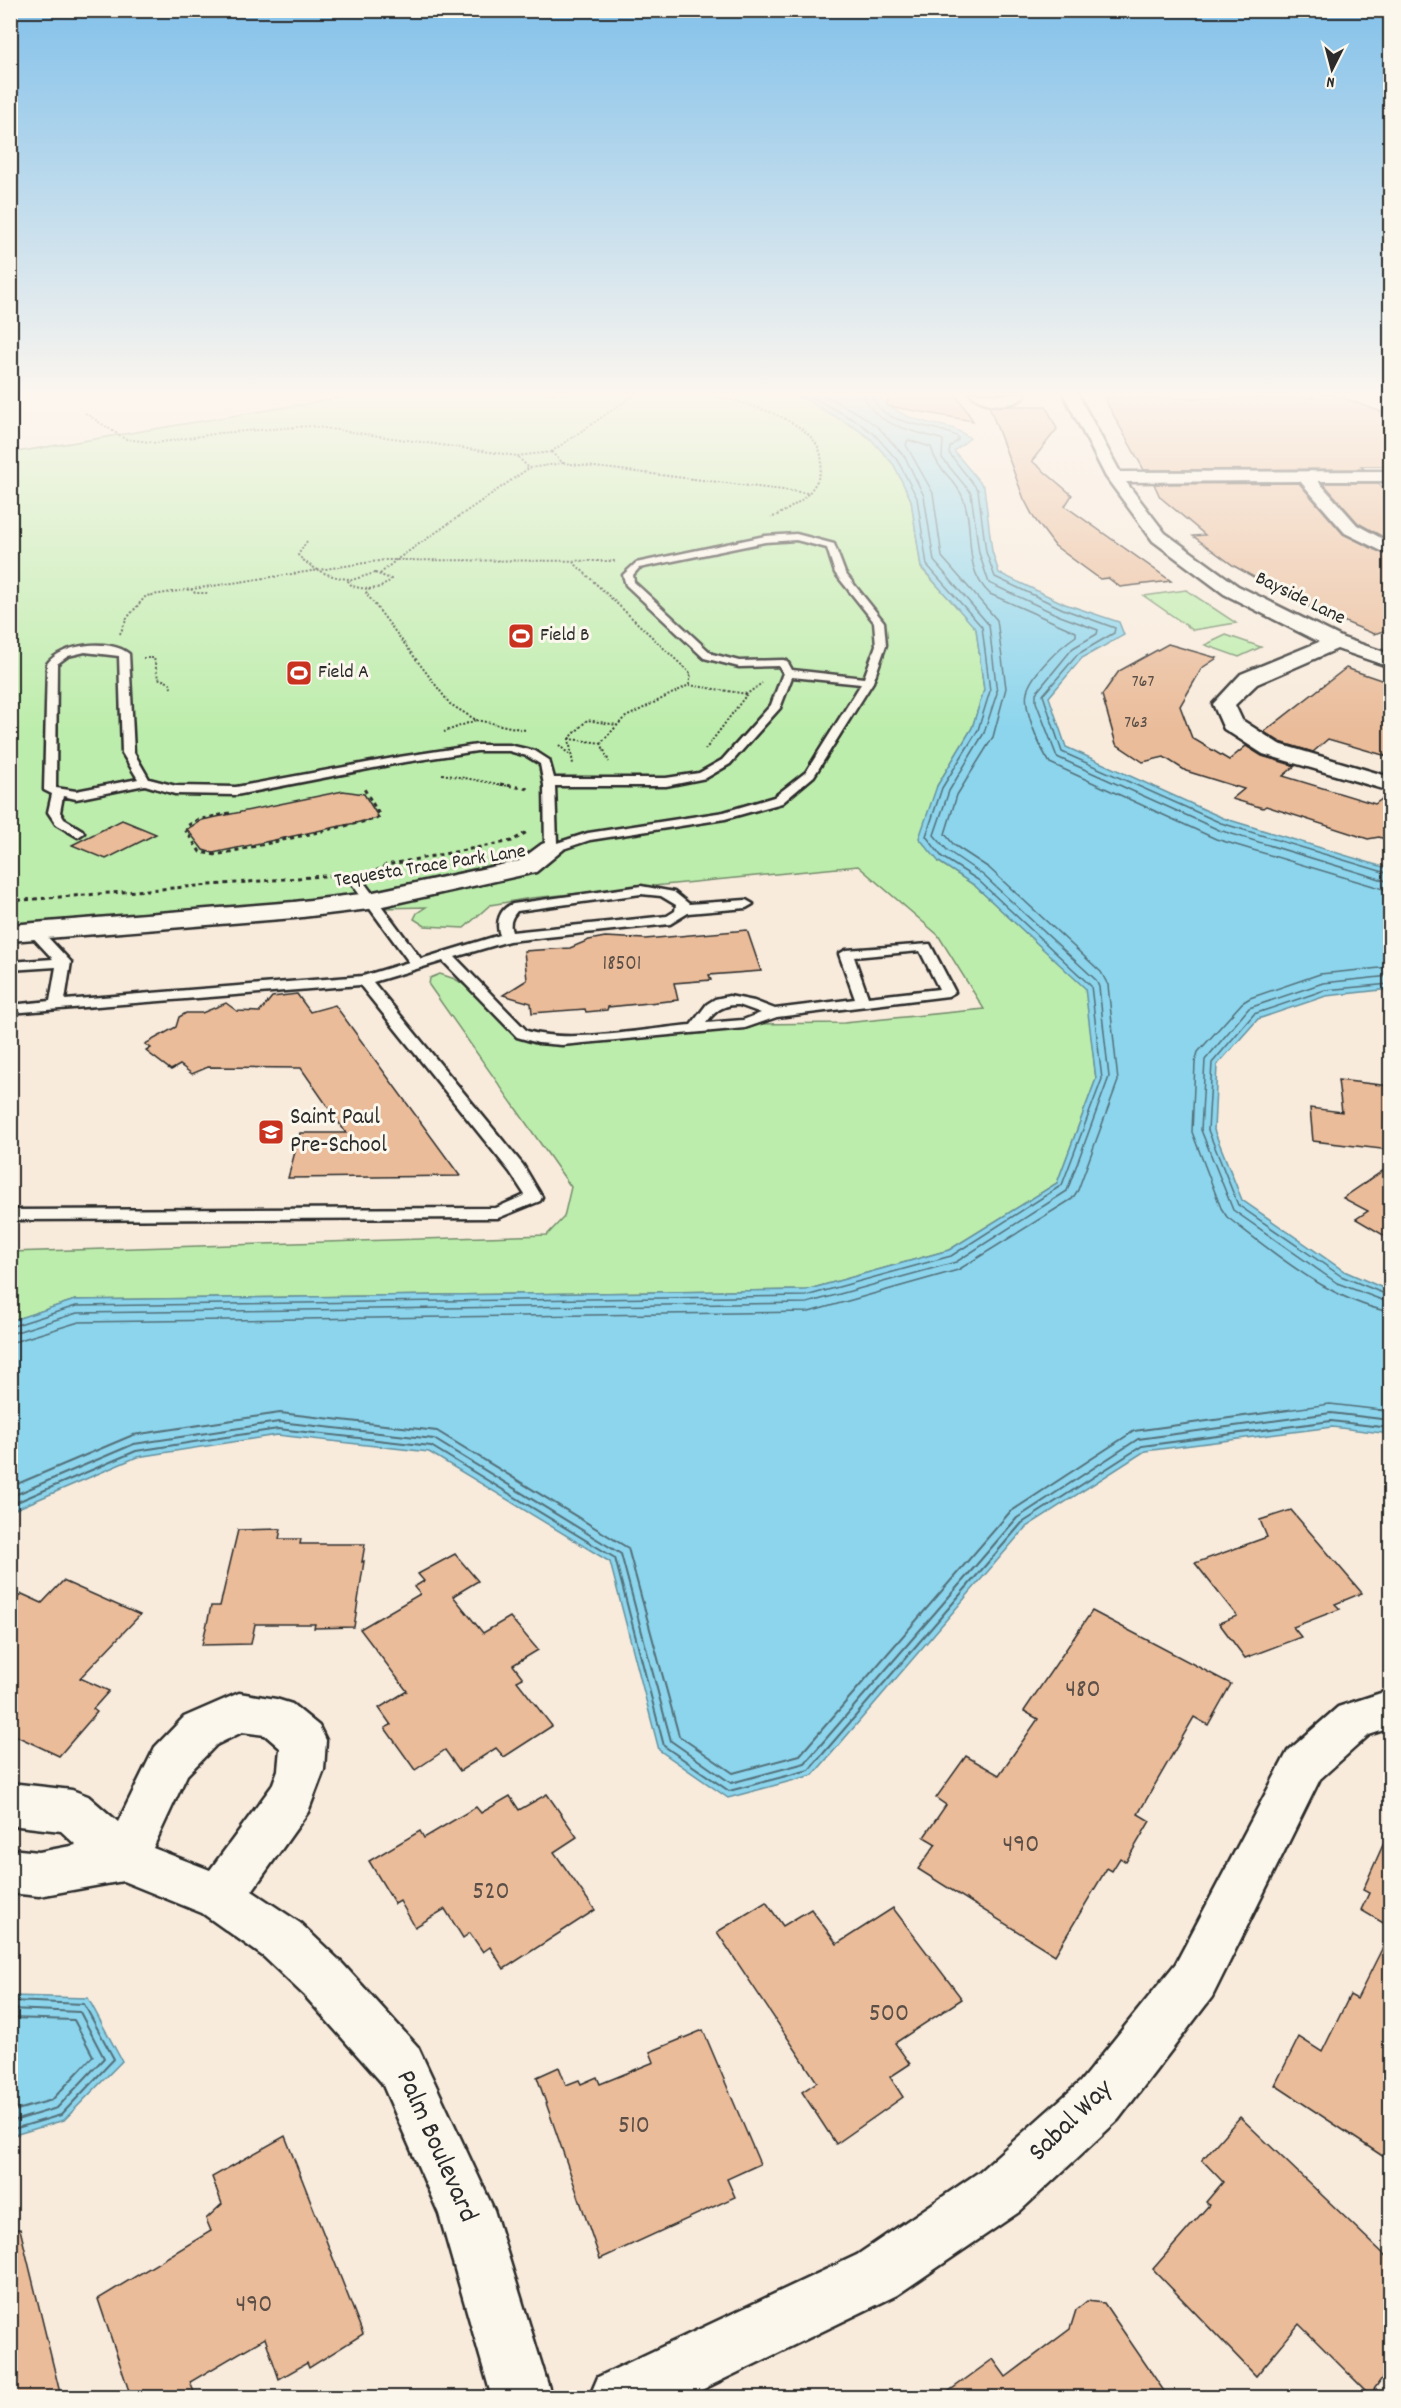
<svg xmlns="http://www.w3.org/2000/svg" width="1401" height="2408" viewBox="0 0 1401 2408" font-family="Dekko,sans-serif">
	<rect width="100%" height="100%" fill="#f8ebdc"/>
	<filter id="ink" filterUnits="userSpaceOnUse"><feTurbulence type="fractalNoise" baseFrequency=".0167" numOctaves="2"/><feDisplacementMap in="SourceGraphic" scale="12" xChannelSelector="R" yChannelSelector="G"/><feConvolveMatrix kernelMatrix="1 2 1 2 8 2 1 2 1" color-interpolation-filters="sRGB"/></filter>
	<g filter="url(#ink)">
		<g fill="#bdedac" stroke="#748c6c" stroke-width="1.5">
			<path d="M 369,393 L 778,393 L 803,398 L 854,427 L 871,439 L 894,465 L 911,500 L 921,568 L 976,628 L 984,690 L 972,728 L 937,786 L 939,862 L 974,885 L 1086,988 L 1096,1079 L 1057,1183 L 949,1250 L 806,1290 L 75,1300 L 11,1321 L 10,1252 L 547,1235 L 564,1217 L 571,1187 L 429,985 L 430,978 L 440,974 L 455,979 L 484,997 L 522,1034 L 562,1041 L 745,1024 L 844,1023 L 984,1009 L 938,935 L 858,866 L 531,898 L 490,905 L 464,928 L 425,926 L 414,919 L 417,913 L 426,907 L 294,910 L 11,933 L 11,453 Z"/>
			<path d="M 1186,590 L 1236,623 L 1193,630 L 1144,596 Z"/>
			<path d="M 1226,635 L 1261,647 L 1239,657 L 1205,645 Z"/>
		</g>
		<g fill="#8cd5ed" stroke="#65919f" stroke-width="1.5">
			<path d="M 778,393 L 875,393 C 888,407 903,416 922,421 C 942,427 953,425 970,438 L 954,451 L 984,487 L 992,551 L 999,573 L 1065,604 L 1119,622 L 1124,635 L 1082,658 L 1049,697 L 1066,747 L 1223,818 L 1390,869 L 1390,989 L 1326,996 L 1258,1019 L 1217,1065 L 1214,1130 L 1242,1200 L 1344,1271 L 1390,1291 L 1390,1434 L 1332,1427 L 1145,1451 L 1026,1527 L 813,1775 L 728,1798 L 659,1750 L 610,1562 L 429,1452 L 277,1435 L 137,1457 L 11,1511 L 10,1321 L 75,1300 L 806,1290 L 949,1250 L 1057,1183 L 1096,1079 L 1085,988 L 974,885 L 939,862 L 919,838 L 937,786 L 972,728 L 984,690 L 976,629 L 921,567 L 911,500 L 894,465 L 871,439 L 854,427 L 803,398 Z"/>
			<path d="M 11,1996 L 88,1998 L 122,2061 L 64,2120 L 11,2136 Z"/>
		</g>
		<g fill="none" stroke-linecap="round" stroke-linejoin="round">
			<g stroke="#526f79" stroke-width="1.5">
				<path d="M 863,393 C 873,427 913,430 943,440 L 942,458 L 971,493 L 979,553 L 989,583 L 1060,616 L 1098,630 L 1097,634 L 1073,648 L 1036,693 L 1036,702 L 1057,757 L 1219,830 L 1390,882"/>
				<path d="M 871,393 C 882,430 932,421 958,437 L 958,440 L 950,447 L 949,453 L 978,490 L 986,552 L 995,577 L 1063,609 L 1115,628 L 1114,633 L 1078,654 L 1043,695 L 1062,752 L 1221,823 L 1390,874"/>
				<path d="M 1390,967 L 1320,974 L 1250,998 L 1242,1003 L 1198,1052 L 1195,1063 L 1192,1132 L 1221,1208 L 1227,1217 C 1275,1254 1329,1300 1390,1312"/>
				<path d="M 1390,976 L 1323,983 L 1249,1008 L 1205,1060 L 1201,1130 L 1233,1210 L 1337,1283 L 1390,1303"/>
				<path d="M 1390,984 L 1325,990 L 1254,1014 L 1212,1063 L 1208,1130 L 1238,1205 L 1341,1276 L 1390,1296"/>
				<path d="M 10,1327 L 76,1306 L 806,1296 L 951,1256 L 1062,1185 L 1102,1079 L 1091,986 L 978,880 L 942,857 L 926,836 L 942,788 L 978,730 L 990,691 L 982,627 L 927,565 L 917,498 L 898,461 L 875,435 L 858,422 L 804,393"/>
				<path d="M 10,1334 L 77,1313 L 807,1303 L 956,1262 L 1067,1191 L 1109,1077 L 1099,987 L 1096,980 L 983,875 L 948,851 L 934,835 L 949,791 L 984,733 L 997,693 L 989,625 L 934,561 L 924,496 L 905,457 L 879,428 L 861,415 L 820,393"/>
				<path d="M 10,1343 L 79,1322 L 809,1312 L 958,1270 L 1072,1199 L 1078,1190 L 1118,1081 L 1108,985 L 1101,972 L 989,868 L 954,845 L 945,834 L 957,795 L 993,737 L 1006,688 L 997,620 L 942,557 L 933,493 L 906,445 L 908,440 L 931,447 C 937,472 955,477 963,498 C 976,531 961,567 990,594 L 1076,632 L 1076,636 C 1061,646 1031,674 1027,692 C 1023,710 1040,748 1050,763 L 1216,839 L 1390,891"/>
				<path d="M 1278,1411 L 1330,1404 L 1390,1411"/>
			</g>
			<g stroke="#526f79" stroke-width="2">
				<path d="M 1379,1410 L 1390,1411"/>
				<path d="M 10,1487 L 133,1435 L 280,1413 L 437,1431 L 628,1548 L 679,1736 L 733,1773 L 800,1755 L 1010,1512 L 1134,1431 L 1289,1410"/>
				<path d="M 10,1497 L 134,1444 L 279,1422 L 434,1439 L 621,1554 L 671,1741 L 731,1783 L 805,1763 L 1017,1518 L 1138,1439 L 1331,1413 L 1390,1420"/>
				<path d="M 10,1505 L 136,1451 L 278,1429 L 431,1446 L 615,1558 L 664,1746 L 729,1791 L 809,1770 L 1022,1523 L 1142,1446 L 1331,1421 L 1390,1428"/>
				<path d="M 10,2001 L 84,2004 L 114,2059 L 61,2115 L 10,2130"/>
				<path d="M 10,2009 L 80,2012 L 104,2058 L 57,2108 L 10,2122"/>
				<path d="M 10,2018 L 74,2020 L 93,2056 L 52,2100 L 10,2112"/>
			</g>
		</g>
		<g fill="#eabc9a" stroke="#2b2b2b" stroke-width="1.5">
			<path d="M 889,393 L 955,393 L 973,421 L 887,406 Z"/>
			<path d="M 1309,393 L 1330,393 L 1390,415 L 1390,466 L 1361,466 L 1364,469 L 1144,470 L 1104,398 L 1313,398 Z"/>
			<path d="M 989,406 L 1046,406 L 1057,429 L 1032,461 L 1072,495 L 1065,506 L 1171,581 L 1120,587 L 1108,578 L 1100,579 L 1055,546 L 1034,518 L 1024,499 Z"/>
			<path d="M 1299,483 L 1343,534 L 1390,557 L 1390,629 L 1374,634 L 1302,604 L 1234,566 L 1193,536 L 1205,535 L 1160,497 L 1154,484 Z"/>
			<path d="M 1323,483 L 1378,483 L 1390,496 L 1390,541 L 1358,523 Z"/>
			<path d="M 1168,644 L 1217,658 L 1202,668 L 1180,706 L 1192,738 L 1229,760 L 1246,746 L 1262,756 L 1295,766 L 1283,776 L 1375,804 L 1390,793 L 1390,841 L 1379,837 L 1368,839 L 1266,806 L 1263,808 L 1232,799 L 1244,789 L 1186,771 L 1164,757 L 1143,762 L 1116,744 L 1102,695 L 1119,671 Z"/>
			<path d="M 1346,668 L 1390,683 L 1390,757 L 1328,739 L 1313,752 L 1280,742 L 1264,732 Z"/>
			<path d="M 343,791 L 364,794 L 379,818 L 213,853 L 203,850 L 187,829 L 202,820 Z"/>
			<path d="M 122,820 L 156,834 L 106,859 L 72,845 Z"/>
			<path d="M 747,930 L 761,971 L 709,975 L 711,980 L 674,983 L 678,1000 L 608,1007 L 607,1010 L 586,1012 L 585,1009 L 532,1013 L 531,1003 L 503,995 L 527,980 L 524,951 L 570,948 L 589,940 L 605,937 L 645,939 Z"/>
			<path d="M 297,994 L 310,1012 L 335,1005 L 460,1176 L 288,1178 L 300,1133 L 346,1133 L 301,1068 L 208,1067 L 192,1074 L 180,1065 L 171,1070 L 146,1051 L 151,1048 L 145,1044 L 176,1027 L 179,1017 L 186,1013 L 202,1013 L 226,1003 L 237,1011 L 260,1012 L 272,997 Z"/>
			<path d="M 1338,1080 L 1390,1086 L 1390,1150 L 1313,1141 L 1310,1108 L 1342,1112 Z"/>
			<path d="M 1390,1166 L 1390,1239 L 1356,1219 L 1368,1211 L 1343,1198 Z"/>
			<path d="M 1291,1510 L 1362,1593 L 1335,1604 L 1340,1609 L 1293,1627 L 1301,1637 L 1245,1658 L 1219,1623 L 1237,1616 L 1195,1563 L 1267,1537 L 1260,1520 Z"/>
			<path d="M 281,1529 L 279,1539 L 301,1539 L 300,1544 L 365,1544 L 362,1562 L 364,1561 L 354,1627 L 314,1628 L 315,1624 L 255,1624 L 251,1644 L 202,1645 L 211,1606 L 220,1606 L 238,1530 Z"/>
			<path d="M 455,1554 L 478,1581 L 453,1596 L 483,1633 L 510,1617 L 538,1650 L 513,1665 L 523,1678 L 517,1681 L 552,1726 L 504,1757 L 496,1748 L 460,1771 L 445,1750 L 415,1770 L 385,1728 L 391,1725 L 379,1708 L 407,1691 L 360,1629 L 420,1594 L 414,1587 L 424,1581 L 418,1574 Z"/>
			<path d="M 63,1581 L 140,1615 L 80,1678 L 109,1691 L 93,1709 L 97,1712 L 59,1756 L 10,1733 L 10,1606 L 22,1594 L 42,1603 Z"/>
			<path d="M 1092,1611 L 1231,1684 L 1208,1725 L 1194,1717 L 1138,1814 L 1150,1821 L 1126,1862 L 1120,1858 L 1112,1871 L 1107,1868 L 1055,1955 L 918,1869 L 936,1844 L 924,1837 L 946,1805 L 936,1798 L 966,1756 L 999,1775 L 1038,1719 L 1024,1711 Z"/>
			<path d="M 547,1794 L 577,1837 L 554,1852 L 595,1910 L 504,1969 L 490,1947 L 483,1952 L 470,1933 L 463,1938 L 445,1909 L 415,1927 L 400,1901 L 395,1904 L 369,1861 L 420,1831 L 424,1838 L 476,1807 L 481,1813 L 510,1796 L 519,1810 Z"/>
			<path d="M 1390,1829 L 1390,1927 L 1361,1910 L 1369,1893 L 1363,1890 Z"/>
			<path d="M 766,1902 L 783,1926 L 811,1909 L 837,1944 L 893,1908 L 962,1999 L 895,2043 L 910,2064 L 890,2077 L 903,2097 L 836,2144 L 802,2092 L 817,2082 L 717,1932 Z"/>
			<path d="M 1390,1933 L 1390,2161 L 1275,2085 L 1299,2037 L 1322,2052 L 1350,1995 L 1357,1999 Z"/>
			<path d="M 703,2030 L 760,2164 L 727,2179 L 735,2197 L 600,2259 L 537,2077 L 559,2067 L 566,2085 L 579,2080 L 581,2084 L 597,2077 L 600,2084 L 654,2062 L 650,2052 Z"/>
			<path d="M 1240,2117 L 1390,2260 L 1390,2367 L 1370,2395 L 1299,2324 L 1256,2376 L 1153,2269 L 1209,2205 L 1206,2202 L 1223,2182 L 1202,2160 Z"/>
			<path d="M 285,2136 L 363,2334 L 309,2368 L 307,2363 L 279,2379 L 265,2338 L 190,2382 L 196,2397 L 131,2397 L 98,2299 L 211,2231 L 206,2219 L 222,2204 L 212,2177 Z"/>
			<path d="M 20,2229 L 61,2397 L 10,2397 L 10,2230 Z"/>
			<path d="M 1087,2301 L 1104,2303 L 1168,2397 L 941,2397 L 993,2359 L 1006,2377 L 1070,2329 L 1076,2310 Z"/>
		</g>
		<g fill="none" stroke-linecap="round" stroke-linejoin="round">
			<defs>
				<g id="lane">
					<path d="M 796,534 L 834,544 L 845,573 L 884,622 L 886,645 L 873,682 L 814,776 L 782,803 L 725,819 L 590,840 L 551,853 L 545,849 L 544,785 L 540,764 L 527,756 L 509,751 L 477,751 L 399,763 L 236,795 L 175,794 L 145,785 L 76,799 L 63,796 L 60,812 L 64,819 L 82,830 L 84,833 L 78,837 L 56,824 L 48,812 L 52,794 L 44,790 L 47,664 C 61,644 110,638 129,654 L 134,753 L 149,779 L 176,786 L 236,787 L 399,757 L 477,745 L 509,745 L 535,751 L 549,760 L 554,778 L 666,778 L 699,773 L 722,760 L 771,705 L 783,673 L 779,666 L 739,667 L 704,658 L 626,585 L 623,575 L 636,563 L 765,536 ZM 796,540 L 827,548 L 835,573 L 874,622 L 876,645 L 864,678 L 792,670 L 787,661 L 783,660 L 739,661 L 712,654 L 634,582 L 633,575 L 639,568 L 765,542 ZM 85,652 L 119,656 L 122,753 L 138,779 L 76,791 L 56,788 L 57,664 L 68,656 ZM 792,677 L 861,684 L 806,772 L 774,797 L 724,812 L 588,833 L 557,843 L 555,786 L 666,786 L 706,778 L 730,764 L 780,708 Z"/>
					<path d="M 355,876 L 360,877 L 421,959 L 500,935 C 495,923 500,908 513,904 L 641,886 L 674,892 L 689,904 L 746,900 L 753,904 L 746,908 L 688,913 L 670,924 L 509,941 L 455,957 L 527,1031 C 568,1044 646,1029 691,1025 L 707,1004 L 715,999 L 729,996 L 754,1001 L 775,1009 L 855,999 L 839,954 L 846,950 L 930,944 L 955,992 L 948,996 L 777,1017 L 745,1028 L 562,1045 L 538,1043 L 517,1037 L 443,961 L 373,982 L 523,1165 L 542,1197 L 540,1201 L 498,1218 L 10,1220 L 10,1210 L 496,1208 L 525,1195 L 510,1172 L 360,985 L 10,1013 L 10,1005 L 50,1001 L 56,967 L 10,970 L 10,962 L 53,959 L 27,931 L 34,927 L 39,928 L 71,962 L 65,1000 L 363,976 L 409,962 L 349,880 ZM 641,894 L 661,896 L 676,905 L 675,911 L 667,916 L 512,932 C 509,924 511,918 517,911 ZM 920,951 L 939,989 L 868,997 L 854,957 ZM 739,1005 L 761,1013 L 743,1020 L 706,1023 C 715,1011 723,1004 739,1005 Z"/>
				</g>
				<g id="street">
					<path d="M 970,393 L 986,393 L 996,395 L 1024,393 L 1025,396 C 1013,409 981,407 970,393 Z"/>
					<path d="M 1063,393 L 1077,393 L 1120,472 L 1390,471 L 1390,481 L 1318,481 L 1357,525 L 1390,543 L 1390,555 L 1345,533 L 1300,481 L 1126,482 L 1165,533 L 1238,586 L 1343,638 L 1390,654 L 1390,667 L 1337,649 L 1257,684 L 1235,705 L 1242,720 L 1279,744 L 1390,777 L 1390,791 L 1263,754 L 1224,729 L 1213,704 L 1241,674 L 1319,642 L 1224,594 L 1153,541 L 1106,477 Z"/>
					<path d="M 551,841 L 560,844 L 564,849 L 536,872 L 369,909 L 294,918 L 10,941 L 10,925 L 294,902 L 369,893 L 519,861 L 542,844 Z"/>
					<path d="M 1390,1690 L 1390,1728 L 1369,1735 L 1320,1779 L 1212,1997 L 1118,2120 L 1019,2212 L 897,2295 L 685,2398 L 589,2398 L 598,2377 L 857,2255 L 979,2172 L 1080,2082 L 1176,1963 L 1288,1751 L 1338,1707 Z"/>
					<path d="M 239,1693 L 276,1699 L 292,1704 L 319,1726 L 326,1740 L 324,1770 L 308,1812 L 252,1891 L 300,1923 L 341,1962 L 418,2047 L 494,2210 L 552,2398 L 492,2398 L 439,2214 L 382,2083 L 305,1996 L 264,1957 L 202,1913 L 123,1881 L 39,1896 L 10,1893 L 10,1849 L 39,1852 L 76,1845 L 61,1831 L 10,1825 L 10,1783 L 72,1790 L 88,1796 L 118,1822 L 155,1747 L 184,1717 ZM 242,1732 L 265,1735 L 280,1748 L 278,1770 L 272,1786 L 210,1870 L 153,1848 L 187,1775 L 216,1745 Z"/>
				</g>
			</defs>
			<use href="#lane" stroke="#2b2b2b" stroke-width="5"/>
			<use href="#street" stroke="#2b2b2b" stroke-width="5"/>
			<g stroke="#2b2b2b" stroke-width="2" stroke-dasharray="2 2" stroke-linecap="butt">
				<path d="M 700,393 C 735,400 836,421 820,473 C 813,496 792,508 771,518"/>
				<path d="M 85,413 L 125,439 L 156,443 L 220,433 L 310,426 L 517,456"/>
				<path d="M 551,452 L 637,393"/>
				<path d="M 551,452 L 563,463 L 529,468 L 517,456 Z"/>
				<path d="M 563,463 L 807,493"/>
				<path d="M 307,541 L 298,555 C 311,569 331,578 350,579"/>
				<path d="M 573,562 L 691,674 L 689,685 L 624,718 L 601,743 L 569,739 L 573,764"/>
				<path d="M 375,573 L 391,579 C 381,591 366,590 352,586 L 348,581 Z"/>
				<path d="M 380,574 L 396,560 L 529,468"/>
				<path d="M 191,589 L 195,593 L 209,593"/>
				<path d="M 370,589 L 366,593 L 450,704 L 476,720 L 444,732"/>
				<path d="M 120,634 L 127,618 L 146,596 L 385,560 L 615,561"/>
				<path d="M 143,658 L 154,658 L 158,678 L 170,683 L 171,688"/>
				<path d="M 689,685 L 747,694"/>
				<path d="M 476,720 L 525,730"/>
				<path d="M 569,739 L 587,720 L 617,725"/>
				<path d="M 601,743 L 609,762"/>
				<path d="M 559,745 L 571,756"/>
				<path d="M 705,750 L 747,694 L 762,683"/>
				<path d="M 442,774 L 509,786"/>
			</g>
			<g stroke="#2b2b2b" stroke-width="3" stroke-dasharray="4 4" stroke-linecap="butt">
				<path d="M 500,784 L 529,789"/>
				<path d="M 230,813 L 197,820 L 187,826 L 186,831 L 200,852 L 216,855 L 376,819 L 380,816 L 363,787"/>
				<path d="M 376,871 L 386,865 L 512,841 L 527,832"/>
				<path d="M 10,901 L 336,875"/>
			</g>
			<use href="#lane" fill="#fbf7ec" fill-rule="evenodd"/>
			<use href="#street" fill="#fbf7ec" fill-rule="evenodd"/>
		</g>
	</g>
	<linearGradient id="sky" x2="0" y2="1"><stop stop-color="#83c1ea"/><stop offset="0.54" stop-color="#fcf6ef"/><stop offset="1" stop-color="#fcf6ef" stop-opacity="0"/></linearGradient>
	<rect width="1401" height="730" fill="url(#sky)"/>
	<defs>
		<symbol id="stadium-square" viewBox="-11 -11 22 22"><rect x="-9" y="-9" width="18" height="18" rx="4" fill="#c8321e" stroke="#fbf7ec"/><path d="M0-5a6.5 5 0 1 0 0 10a6.5 5 0 1 0 0-10ZM-3.5-1.8h7v3.6h-7Z" fill="#fff"/></symbol>
		<symbol id="school-square" viewBox="-11 -11 22 22"><rect x="-9" y="-9" width="18" height="18" rx="4" fill="#c8321e" stroke="#fbf7ec"/><path d="M0-5L7-2L0 1L-7-2ZM-4 1L0 2.5L4 1V4Q0 6-4 4Z" fill="#fff"/></symbol>
	</defs>
	<g fill-rule="evenodd">
		<use href="#stadium-square" x="506" y="621" width="30" height="30"/>
		<use href="#stadium-square" x="284" y="658" width="30" height="30"/>
		<use href="#school-square" x="256" y="1117" width="30" height="30"/>
	</g>
	<g text-anchor="middle" dominant-baseline="central" stroke-width="6" stroke-linejoin="round" paint-order="stroke">
		<g font-size="18" fill="#5b4f47">
			<text x="1143" y="682">767</text>
			<text x="1136" y="723">763</text>
		</g>
		<g font-size="20" fill="#2b2b2b" stroke="#fbf7ec">
			<text transform="translate(1300 599) rotate(26)">Bayside Lane</text>
			<text transform="translate(430 867) rotate(-9)">Tequesta Trace Park Lane</text>
		</g>
		<g font-size="20" fill="#2b2b2b" stroke="#fbf7ec" text-anchor="start">
			<text x="540" y="636">Field B</text>
			<text x="318" y="673">Field A</text>
		</g>
		<g font-size="21" fill="#5b4f47">
			<text x="622" y="965">18501</text>
		</g>
		<g font-size="24" fill="#2b2b2b" stroke="#fbf7ec" text-anchor="start">
			<text x="290" y="1118">Saint Paul<tspan x="290" dy="28">Pre-School</tspan></text>
		</g>
		<g font-size="26" fill="#5b4f47">
			<text x="1083" y="1690">480</text>
			<text x="1021" y="1845">490</text>
			<text x="491" y="1892">520</text>
			<text x="889" y="2014">500</text>
			<text x="634" y="2126">510</text>
			<text x="254" y="2305">490</text>
		</g>
		<g font-size="28" fill="#2b2b2b" stroke="#fbf7ec">
			<text transform="translate(1072 2122) rotate(-44)">Sabal Way</text>
			<text transform="translate(435 2147) rotate(66)">Palm Boulevard</text>
		</g>
	</g>
	<rect width="1401" height="2408" fill="none" stroke="#fbf7ec" stroke-width="36"/>
	<rect x="18" y="18" width="1365" height="2372" fill="none" stroke="#2b2b2b" stroke-width="2" filter="url(#ink)"/>
	<g transform="translate(1332 69) rotate(186)" stroke="#fbf7ec" stroke-width="4.5" paint-order="stroke">
	<path d="M0-4.5L10 22L0 15L-10 22Z" fill="#2b2b2b"/>
	<text y="-9" font-size="16" font-weight="bold" text-anchor="middle" fill="#2b2b2b">N</text>
	</g>
</svg>
